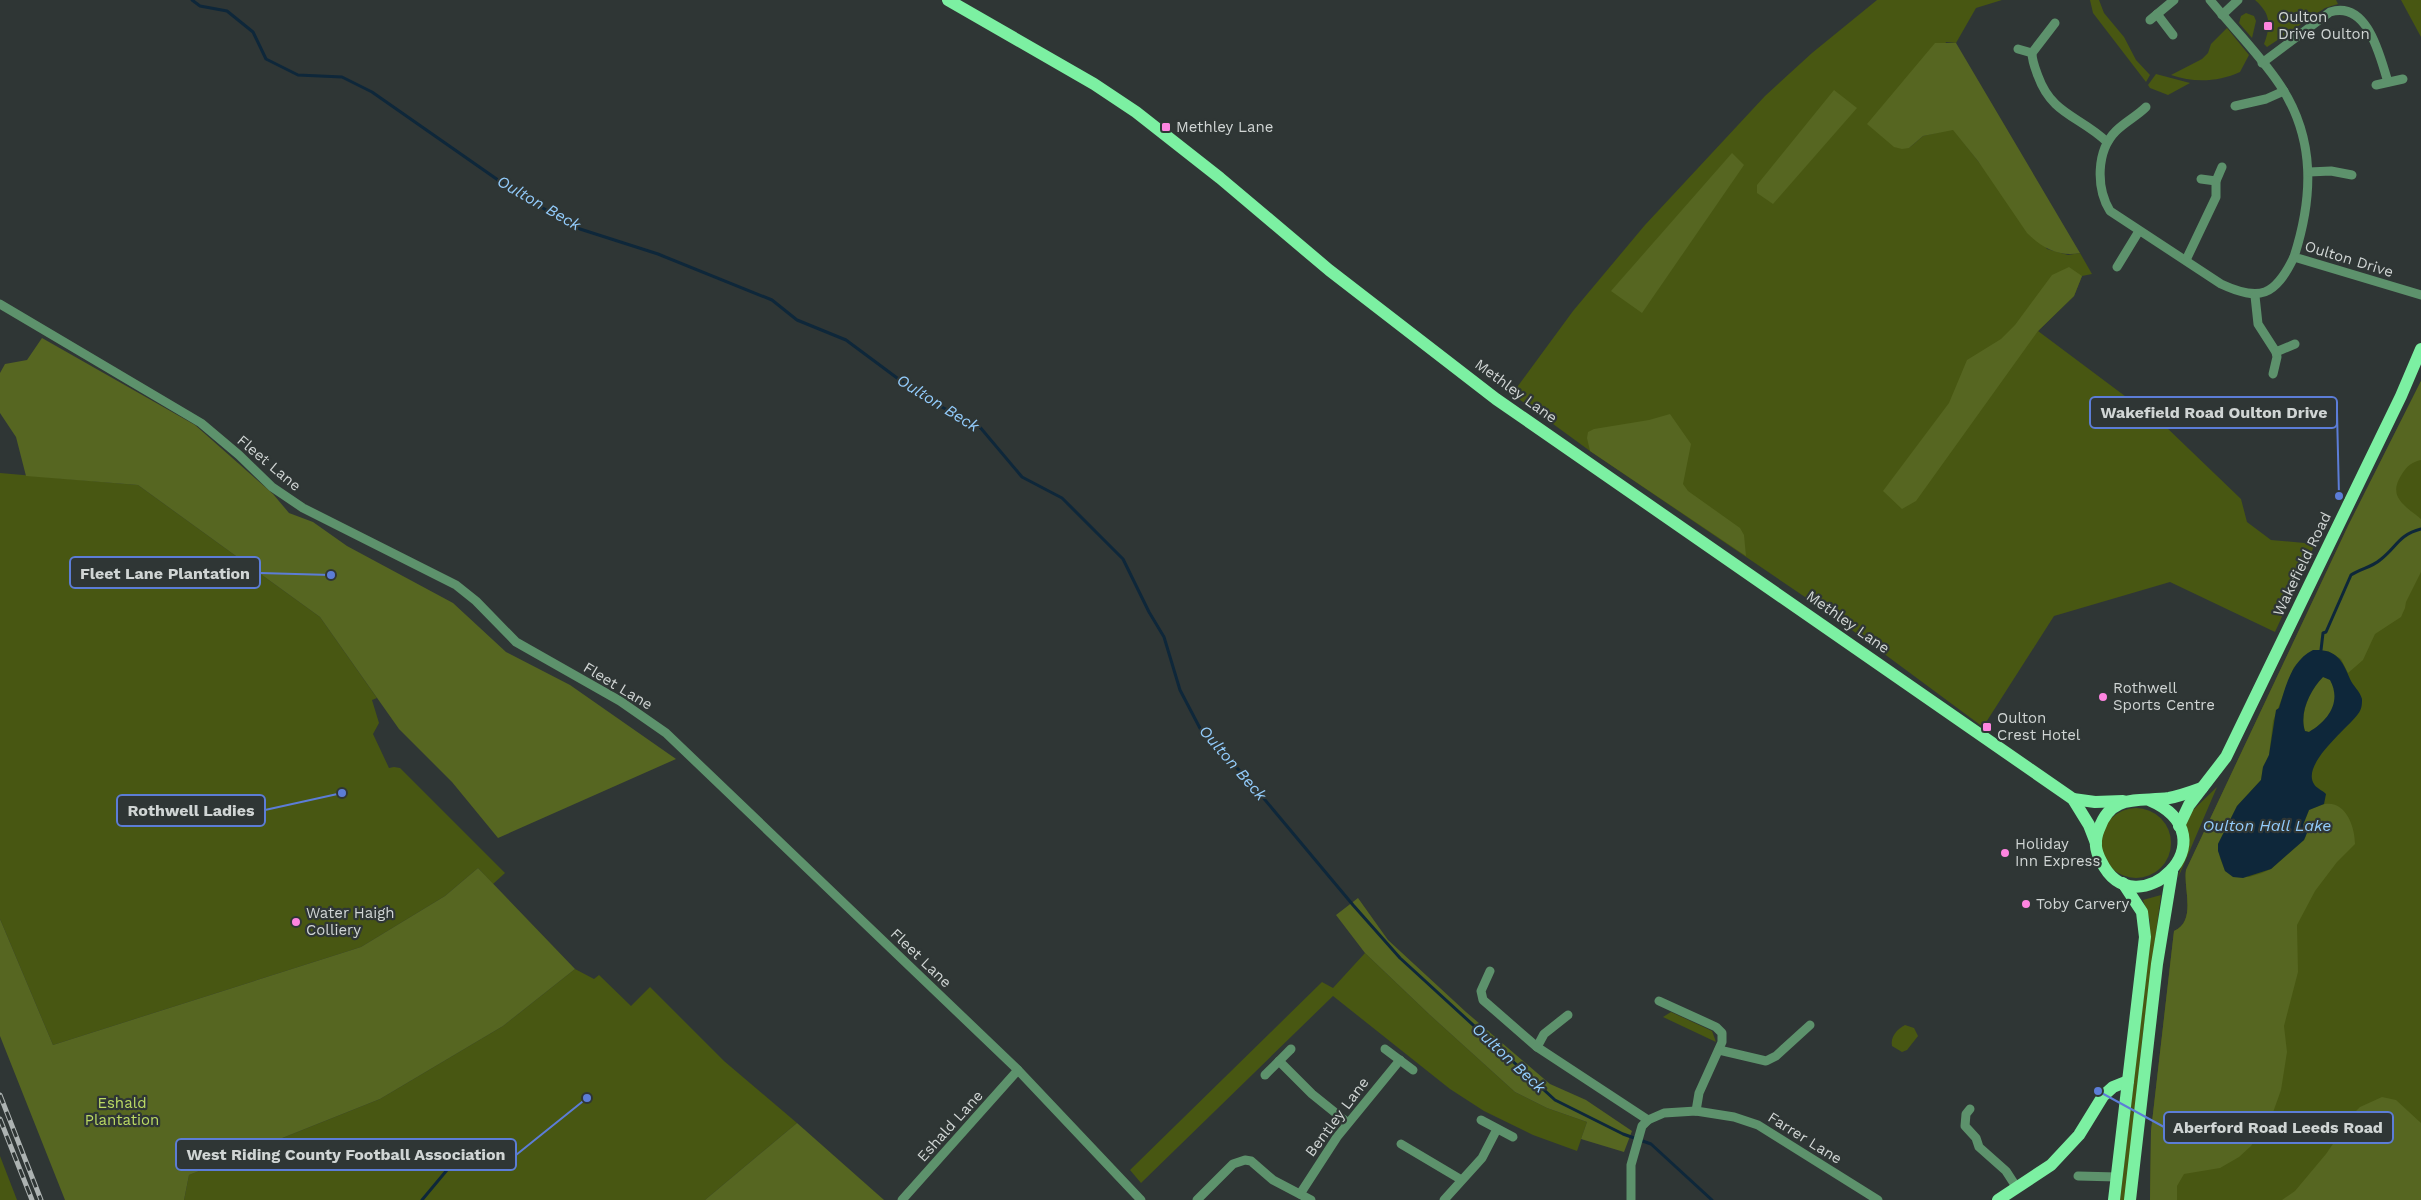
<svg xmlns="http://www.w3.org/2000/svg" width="2421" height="1200" viewBox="0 0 2421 1200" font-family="'Work Sans',sans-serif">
	<rect width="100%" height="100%" fill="#2f3635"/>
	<g fill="#485712">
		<path d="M 1877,0 L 2002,0 L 1976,8 L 1956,43 L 1946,42 L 1909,148 L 1923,136 L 1953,129 L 2047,249 L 2068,255 L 2080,253 L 2092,274 L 2082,276 L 2074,296 L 2038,331 L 2165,426 L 2241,499 L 2247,522 L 2271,540 L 2315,544 L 2275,632 L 2170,582 L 2054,616 L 1983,727 L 1833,616 L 1590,451 L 1512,394 L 1573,311 L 1645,225 L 1765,96 L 1812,53 Z"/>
		<path d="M 2090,0 L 2099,0 L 2104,13 L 2124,37 L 2136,60 L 2150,75 L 2146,82 L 2093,13 Z"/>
		<path d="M 2255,0 L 2336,0 L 2338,4 L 2325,8 L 2267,47 L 2264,44 C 2271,25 2271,14 2255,0 Z"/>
		<path d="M 2401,0 L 2421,0 L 2421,37 Z"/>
		<path d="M 2246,13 L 2254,16 L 2256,21 L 2252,38 L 2239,23 L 2241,16 Z"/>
		<path d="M 2227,28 L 2249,55 L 2240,72 C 2218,82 2194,83 2171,75 L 2202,59 L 2208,53 L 2211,44 Z"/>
		<path d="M 2156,74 L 2190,83 L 2168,95 L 2150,88 L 2148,85 Z"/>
		<path d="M 2421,381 L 2421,1200 L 2150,1200 L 2151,1131 L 2174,931 C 2197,921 2183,888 2186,870 L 2348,526 Z"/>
		<path d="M 0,473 L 138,485 L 320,617 L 377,698 L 372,700 L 379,723 L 373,734 L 389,768 L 394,767 L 400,768 L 505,873 L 493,884 L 478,868 L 445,896 L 361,947 L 53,1045 L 0,919 Z"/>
		<path d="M 2217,787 L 2178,878 L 2183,860 L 2185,827 L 2191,812 Z"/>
		<circle cx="2136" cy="843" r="35"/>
		<path d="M 2161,895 L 2142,1041 L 2125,1200 L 2120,1200 L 2150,942 L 2150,921 L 2143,900 Z"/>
		<path d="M 1365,953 L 1430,1015 L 1515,1092 L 1547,1108 L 1587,1122 L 1577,1151 L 1533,1135 L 1484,1111 L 1450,1089 L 1333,996 L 1141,1183 L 1130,1170 L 1322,982 L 1333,988 Z"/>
		<path d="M 575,969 L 594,979 L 599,975 L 631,1006 L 650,987 L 724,1061 L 797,1123 L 705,1200 L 184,1200 L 189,1175 L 380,1099 L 503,1026 Z"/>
		<path d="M 1671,1012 L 1712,1031 L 1716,1042 L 1663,1017 Z"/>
		<path d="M 1905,1025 L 1914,1028 L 1918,1036 L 1907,1050 L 1902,1052 L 1892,1046 C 1890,1037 1897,1029 1905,1025 Z"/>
		<path d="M 0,1156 L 17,1200 L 0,1200 Z"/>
	</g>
	<g fill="#566621">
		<path d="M 1935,43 L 1956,43 L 2080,253 C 2059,257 2042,248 2027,233 L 1978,161 L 1953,130 L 1923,136 L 1909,148 L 1902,149 L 1894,147 L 1867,124 Z"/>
		<path d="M 1834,90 L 1857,108 L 1773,204 L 1757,193 L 1757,185 Z"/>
		<path d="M 1732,153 L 1744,165 L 1642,313 L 1611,291 Z"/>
		<path d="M 2069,267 L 2082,276 L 2074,296 L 2038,331 L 1916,501 L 1902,509 L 1883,491 L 1949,403 L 1967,360 L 2001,339 L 2015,325 L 2052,275 Z"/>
		<path d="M 42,338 L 195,425 L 273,494 L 289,513 L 313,522 L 347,546 L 453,603 L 506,652 L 570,685 L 676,759 L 498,838 L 452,782 L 399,729 L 320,617 L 138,485 L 26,476 L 16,437 L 0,413 L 0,373 L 5,364 L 27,360 Z"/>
		<path d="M 2421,381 L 2421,460 C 2412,462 2407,466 2402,474 C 2387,497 2404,505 2421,519 L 2421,572 L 2406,602 L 2405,608 L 2401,617 L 2375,634 L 2363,660 L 2348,673 L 2341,659 L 2328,651 L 2294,667 L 2273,721 L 2269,755 L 2263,767 L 2261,780 L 2237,806 L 2218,844 L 2220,858 L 2225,871 L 2249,877 L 2262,873 L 2271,869 L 2304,840 L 2306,836 L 2303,825 L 2309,810 C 2314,808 2320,805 2325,804 C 2346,801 2355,827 2355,844 L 2337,862 L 2315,891 L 2297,925 L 2298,972 L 2284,1026 L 2287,1052 L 2281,1090 L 2271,1118 L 2251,1146 L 2239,1157 L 2220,1168 L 2184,1174 L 2177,1186 L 2177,1200 L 2150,1200 L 2151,1131 L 2174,931 C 2197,921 2183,888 2186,870 L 2348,526 Z"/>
		<path d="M 1670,414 L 1691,444 L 1683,484 L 1688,491 L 1740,528 L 1744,535 L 1746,556 L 1590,451 L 1587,438 L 1588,432 L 1594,429 L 1649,420 Z"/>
		<path d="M 2323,677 C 2330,678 2332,681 2334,687 C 2340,707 2324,723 2309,732 L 2305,731 C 2299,713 2310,690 2323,677 Z"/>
		<path d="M 478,868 L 575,969 L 503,1026 L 380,1099 L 189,1175 L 184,1200 L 65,1200 L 0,1036 L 0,919 L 53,1045 L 361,947 L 445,896 Z"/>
		<path d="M 1358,898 L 1388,940 L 1466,1012 L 1550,1084 L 1586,1100 L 1632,1131 L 1624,1152 L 1581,1139 L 1587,1122 L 1547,1108 L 1515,1092 L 1430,1015 L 1365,953 L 1336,915 Z"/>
		<path d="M 2382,1097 L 2396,1100 L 2421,1123 L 2421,1200 L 2282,1200 L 2295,1191 L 2326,1154 L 2355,1112 L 2360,1107 Z"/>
		<path d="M 797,1123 L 884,1200 L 705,1200 Z"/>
	</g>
	<path fill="#0e273a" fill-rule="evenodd" d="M 2313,650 C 2336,649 2342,659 2350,679 C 2353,686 2360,691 2362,699 C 2362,704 2362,709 2358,714 C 2348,728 2301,764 2314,784 C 2316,788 2322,790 2326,794 L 2324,804 L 2309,810 L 2303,825 L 2307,833 L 2304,840 L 2271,869 L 2243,878 L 2233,877 L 2225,871 L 2218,851 L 2218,844 L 2237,806 L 2261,780 L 2263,767 L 2269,755 L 2276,710 L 2279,708 C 2286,686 2291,661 2313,650 ZM 2323,677 L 2330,680 C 2342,702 2328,721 2309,732 L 2305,731 C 2299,713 2310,690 2323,677 Z"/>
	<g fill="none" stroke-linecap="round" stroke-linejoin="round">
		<g stroke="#0e273a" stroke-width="3">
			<path d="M 192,0 L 200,6 L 227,11 L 253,32 L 266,59 L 298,75 L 342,77 L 372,92 L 518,194 L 580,229 L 658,254 L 772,300 L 797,320 L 846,340 L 924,398 L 979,426 L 1022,477 L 1062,498 L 1123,559 L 1149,612 L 1164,637 L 1180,690 L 1203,734 L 1245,776 L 1353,905 L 1400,958 L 1555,1100 L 1623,1134 L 1651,1144 L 1712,1200"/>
			<path d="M 2321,650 L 2323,633 L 2326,632 L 2351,575 C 2360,569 2372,567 2380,560 C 2397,547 2398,535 2421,529"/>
			<path d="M 422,1200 L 457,1158"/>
		</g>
		<g stroke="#5d926c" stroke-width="9">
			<path d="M 2210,0 C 2233,28 2260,55 2280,85 C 2316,139 2313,198 2294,257 L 2421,295"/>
			<path d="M 2157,14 L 2173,35"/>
			<path d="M 2222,15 L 2238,0"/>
			<path d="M 2150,20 L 2174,0"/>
			<path d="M 2055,23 L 2032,53 C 2032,61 2035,68 2038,76 C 2052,115 2080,116 2107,142"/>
			<path d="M 2018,49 L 2032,53"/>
			<path d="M 2262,63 L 2330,12 C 2368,0 2380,57 2388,82"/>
			<path d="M 2376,85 L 2403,79"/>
			<path d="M 2235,106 L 2266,99 L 2284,91"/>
			<path d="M 2146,107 C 2137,116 2125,122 2116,131 C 2096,151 2096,188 2110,211 L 2221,284 C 2260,302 2275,296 2294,257"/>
			<path d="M 2309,172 L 2331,171 L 2352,175"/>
			<path d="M 2201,179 L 2216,181"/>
			<path d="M 2186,260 L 2216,197 L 2216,181 L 2222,167"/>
			<path d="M 2117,267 L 2139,231"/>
			<path d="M 2255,296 L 2258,324 L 2276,352 L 2277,357 L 2273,374"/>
			<path d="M 0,304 L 201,423 L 239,455 L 272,487 L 303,508 L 456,585 L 476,601 L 516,642 L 620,701 L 666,733 L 1018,1070 L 1141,1200"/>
			<path d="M 2276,352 L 2295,344"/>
			<path d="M 1490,971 L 1481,991 L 1483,1000 L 1537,1047 L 1648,1120"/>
			<path d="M 1659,1001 L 1716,1027 L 1722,1033 L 1722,1042 L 1699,1093 L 1696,1111"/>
			<path d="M 1537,1047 L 1544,1034 L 1568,1015"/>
			<path d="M 1385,1049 L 1413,1070"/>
			<path d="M 1719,1050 L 1766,1061 L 1776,1056 L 1810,1025"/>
			<path d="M 1279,1061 L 1312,1094 L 1348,1123"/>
			<path d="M 1265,1075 L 1291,1049"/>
			<path d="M 1970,1109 L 1966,1114 L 1965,1126 L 1976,1138 L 1979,1147 L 2006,1171 L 2017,1188"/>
			<path d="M 1481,1120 L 1513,1137"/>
			<path d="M 1401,1144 L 1460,1179"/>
			<path d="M 2078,1176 L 2117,1177"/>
			<path d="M 1300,1194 L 1337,1137 L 1400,1060"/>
			<path d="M 902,1200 L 1018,1070"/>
			<path d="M 1197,1200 L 1233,1164 L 1245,1160 L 1251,1161 L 1273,1180 L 1311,1200"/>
			<path d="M 1444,1200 L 1482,1158 L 1497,1129"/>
			<path d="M 1631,1200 L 1631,1165 L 1642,1126 L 1648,1120 L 1664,1113 L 1696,1111 L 1734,1117 L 1758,1125 L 1878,1200"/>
		</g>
		<g stroke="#7cf0a2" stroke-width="12">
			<path d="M 948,0 L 1094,84 L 1136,112 L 1220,178 L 1329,270 L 1496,399 L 2073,799 L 2089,825 L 2096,843"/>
			<path d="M 2073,799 L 2095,802 L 2123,801"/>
			<path d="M 2149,800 C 2236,837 2135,932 2101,861 C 2095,850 2094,841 2099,829 C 2111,793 2139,802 2169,798 C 2180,796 2191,792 2202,788"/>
			<path d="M 2179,826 L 2189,805 L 2226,757 L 2401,396 L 2421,349"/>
			<path d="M 1998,1200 L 2051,1165 L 2079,1135 L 2103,1096 L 2113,1087 L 2128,1081"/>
			<path d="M 2114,1200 L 2145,937 L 2142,912 L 2123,883"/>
			<path d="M 2130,1200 L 2157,964 L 2172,872"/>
		</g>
		<defs>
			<g id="rail">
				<path d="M 0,1095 L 41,1200"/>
				<path d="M 0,1119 L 32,1200"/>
			</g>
		</defs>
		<use href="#rail" stroke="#adb3b2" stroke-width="5"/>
		<use href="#rail" stroke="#2f3635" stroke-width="3" stroke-dasharray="9" stroke-linecap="butt"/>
	</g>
	<g fill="#fe85e0" stroke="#2f3635" stroke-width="2">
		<rect x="2263" y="21" width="10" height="10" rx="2.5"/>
		<rect x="1161" y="122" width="10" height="10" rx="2.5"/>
		<circle cx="2103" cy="697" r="5"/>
		<rect x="1982" y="722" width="10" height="10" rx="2.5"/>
		<circle cx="2005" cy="853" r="5"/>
		<circle cx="2026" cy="904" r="5"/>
		<circle cx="296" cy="922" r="5"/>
	</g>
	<g text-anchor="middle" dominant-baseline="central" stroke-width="4.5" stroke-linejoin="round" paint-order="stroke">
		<g font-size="15" fill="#d0d5d4" stroke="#2f3635" text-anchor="start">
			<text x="2278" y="17">Oulton<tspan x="2278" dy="17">Drive Oulton</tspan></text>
			<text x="1176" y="127">Methley Lane</text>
			<text x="2113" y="688">Rothwell<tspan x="2113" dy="17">Sports Centre</tspan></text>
			<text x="1997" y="718">Oulton<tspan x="1997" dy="17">Crest Hotel</tspan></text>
			<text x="2015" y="844">Holiday<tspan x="2015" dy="17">Inn Express</tspan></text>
			<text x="2036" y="904">Toby Carvery</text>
			<text x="306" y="913">Water Haigh<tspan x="306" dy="17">Colliery</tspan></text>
		</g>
		<g font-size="15" fill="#d0d5d4" stroke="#2f3635">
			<text transform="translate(2349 259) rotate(17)">Oulton Drive</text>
			<text transform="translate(1516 391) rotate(36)">Methley Lane</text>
			<text transform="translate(269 463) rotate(40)">Fleet Lane</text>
			<text transform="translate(2302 564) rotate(-64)">Wakefield Road</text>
			<text transform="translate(1848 622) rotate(35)">Methley Lane</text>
			<text transform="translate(618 686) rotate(31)">Fleet Lane</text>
			<text transform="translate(921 958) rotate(44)">Fleet Lane</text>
			<text transform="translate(1337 1117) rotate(-53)">Bentley Lane</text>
			<text transform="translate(950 1126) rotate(-48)">Eshald Lane</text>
			<text transform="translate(1805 1138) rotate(32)">Farrer Lane</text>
		</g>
		<g font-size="15" fill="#bcdb64" stroke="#2f3635">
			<text x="122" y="1103">Eshald<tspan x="122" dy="17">Plantation</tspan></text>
		</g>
		<g font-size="16" font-style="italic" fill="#93ccfc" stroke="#2f3635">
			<text transform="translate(539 203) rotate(30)">Oulton Beck</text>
			<text transform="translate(938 403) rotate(32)">Oulton Beck</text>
			<text transform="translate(1233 763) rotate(49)">Oulton Beck</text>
			<text x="2267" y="825">Oulton Hall Lake</text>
			<text transform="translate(1509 1058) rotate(43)">Oulton Beck</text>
		</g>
	</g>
	<path fill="none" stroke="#5c7dd7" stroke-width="2" d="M2339 496L2337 412M331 575L260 573M342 793L265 810M2098 1091L2164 1127M587 1098L516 1155"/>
	<g fill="#5c7dd7" stroke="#2f3635" stroke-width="2">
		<circle cx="2339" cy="496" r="5"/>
		<circle cx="331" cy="575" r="5"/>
		<circle cx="342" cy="793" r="5"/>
		<circle cx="2098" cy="1091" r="5"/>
		<circle cx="587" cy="1098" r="5"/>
	</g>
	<g fill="#2f3635" stroke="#5c7dd7" stroke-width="2">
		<rect x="2090" y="397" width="247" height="31" rx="5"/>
		<rect x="70" y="557" width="190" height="31" rx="5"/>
		<rect x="117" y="795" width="148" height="31" rx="5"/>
		<rect x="2164" y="1112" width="229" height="31" rx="5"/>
		<rect x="176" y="1139" width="340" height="31" rx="5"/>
	</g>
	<g font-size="16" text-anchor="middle" font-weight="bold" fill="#d0d5d4">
		<text x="2214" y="418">Wakefield Road Oulton Drive</text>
		<text x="165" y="579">Fleet Lane Plantation</text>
		<text x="191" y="816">Rothwell Ladies</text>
		<text x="2278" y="1133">Aberford Road Leeds Road</text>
		<text x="346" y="1160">West Riding County Football Association</text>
	</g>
</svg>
